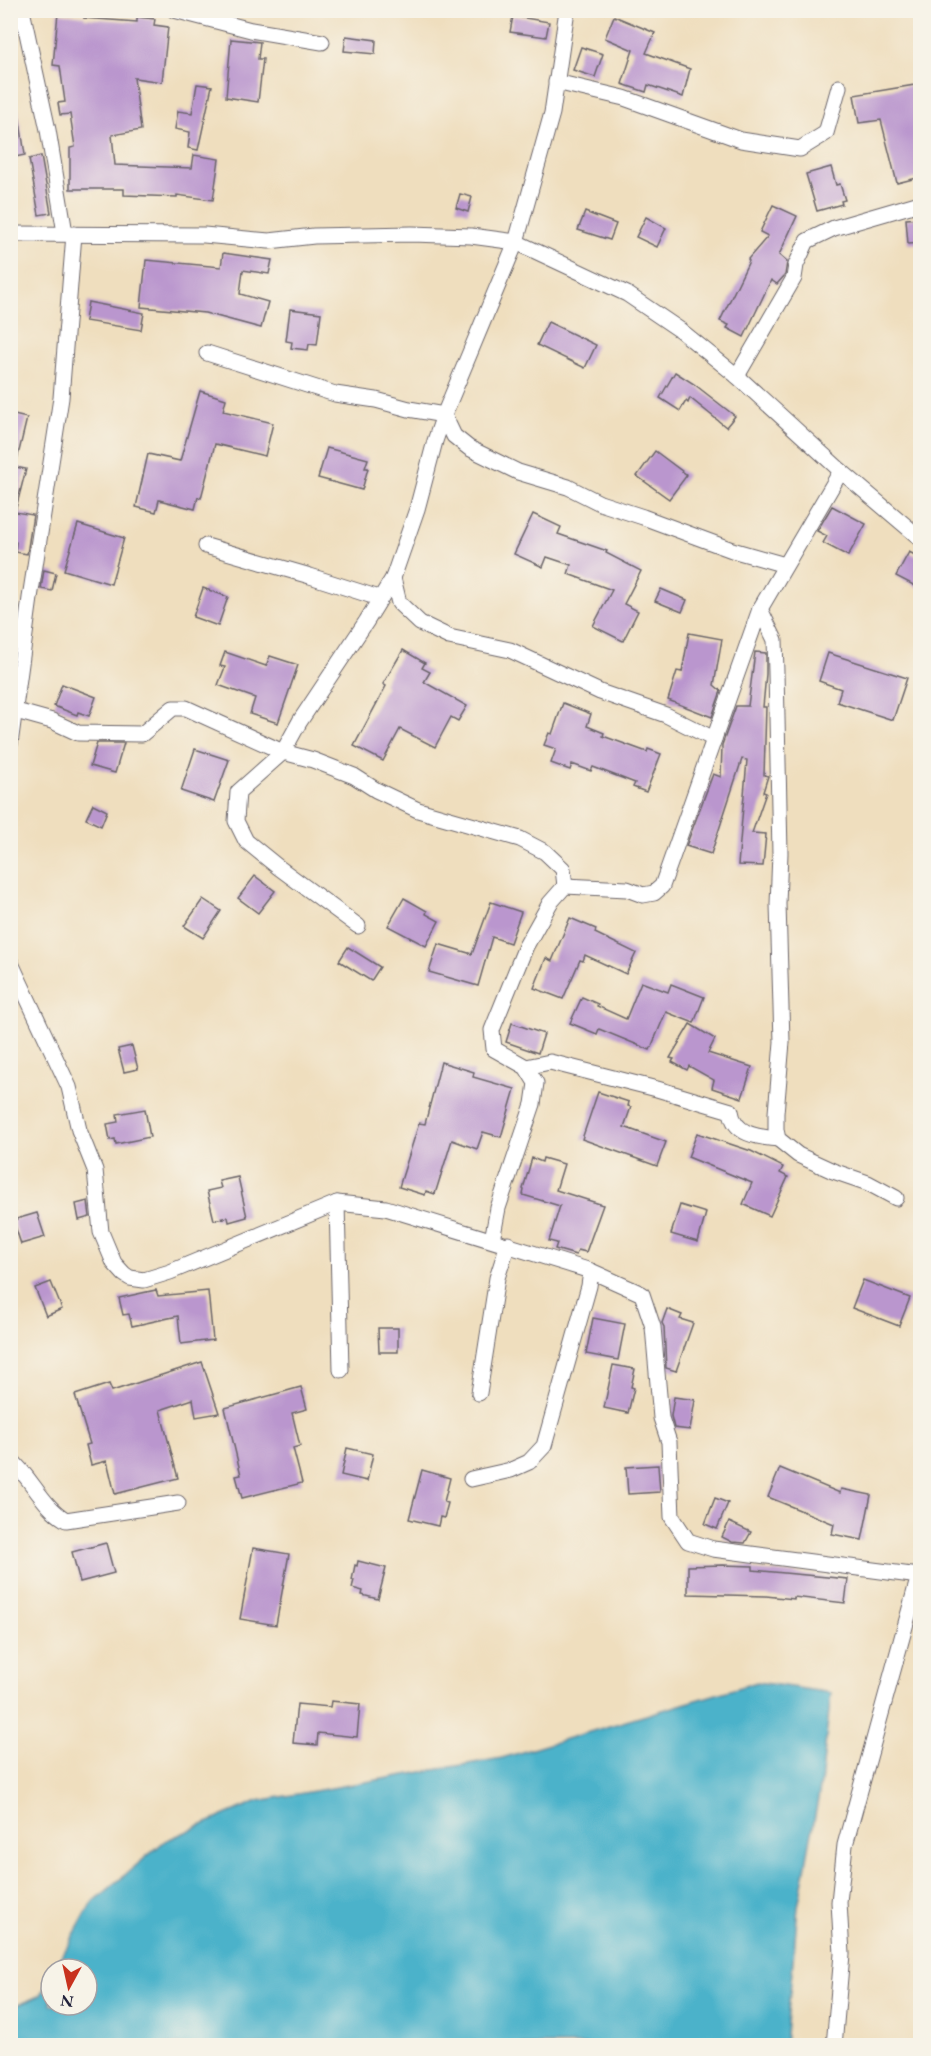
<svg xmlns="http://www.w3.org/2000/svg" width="931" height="2056" viewBox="0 0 931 2056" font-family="'EB Garamond',serif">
	<rect width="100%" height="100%" fill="#f7f3e8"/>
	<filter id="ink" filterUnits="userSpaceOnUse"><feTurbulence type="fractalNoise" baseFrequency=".0167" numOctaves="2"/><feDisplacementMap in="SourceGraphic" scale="12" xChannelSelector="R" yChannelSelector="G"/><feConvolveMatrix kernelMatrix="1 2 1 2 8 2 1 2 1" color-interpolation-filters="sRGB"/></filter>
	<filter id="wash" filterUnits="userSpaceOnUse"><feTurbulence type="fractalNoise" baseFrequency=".008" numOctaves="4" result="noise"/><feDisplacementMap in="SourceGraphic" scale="24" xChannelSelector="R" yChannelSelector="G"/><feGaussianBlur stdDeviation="1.35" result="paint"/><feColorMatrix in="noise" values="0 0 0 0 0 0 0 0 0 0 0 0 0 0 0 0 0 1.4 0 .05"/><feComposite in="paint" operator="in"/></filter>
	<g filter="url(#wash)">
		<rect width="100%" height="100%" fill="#efdebe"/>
		<path fill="#4bb2ca" stroke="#366a82" stroke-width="1.5" d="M 757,1682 L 831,1693 L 821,1783 L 798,1907 L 785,2045 L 11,2045 L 11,2008 L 41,1995 L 51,1977 L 51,2005 L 87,2005 L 87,1969 L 55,1969 L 91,1904 L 165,1841 L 258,1801 L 502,1758 Z"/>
		<g id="blocks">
			<g fill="#ba96ce">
				<path d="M 58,13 L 85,16 L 84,18 L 137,22 L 137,17 L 155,19 L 154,25 L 168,27 L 162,82 L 134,78 L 141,130 L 112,135 L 115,165 L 192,168 L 194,155 L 219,159 L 213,200 L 177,195 L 177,197 L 124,195 L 124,189 L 70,189 L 70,148 L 75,147 L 70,114 L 60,115 L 58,103 L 65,102 L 60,66 L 53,65 Z"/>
				<path d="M 513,16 L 549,22 L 546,37 L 510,32 Z"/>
				<path d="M 614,16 L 655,33 L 646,53 L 690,69 L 683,97 L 648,85 L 646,92 L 622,84 L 633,50 L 605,38 Z"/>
				<path d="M 346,36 L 376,40 L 375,54 L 344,51 Z"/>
				<path d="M 231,39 L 260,42 L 258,59 L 263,59 L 258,102 L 226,97 Z"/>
				<path d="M 581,47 L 603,54 L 595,77 L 573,70 Z"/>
				<path d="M 197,84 L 212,86 L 198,150 L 188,148 L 190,132 L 175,129 L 178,111 L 192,113 Z"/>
				<path d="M 921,84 L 921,177 L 897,183 L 881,120 L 859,123 L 854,95 Z"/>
				<path d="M 18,109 L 25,155 L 10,158 L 10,110 Z"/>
				<path d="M 41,156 L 51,213 L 39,215 L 29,159 Z"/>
				<path d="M 831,167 L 836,185 L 840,184 L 845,200 L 841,201 L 842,204 L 817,211 L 806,174 Z"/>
				<path d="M 460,194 L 472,197 L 468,212 L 456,208 Z"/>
				<path d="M 773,205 L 797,216 L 779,255 L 787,262 L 785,275 L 777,284 L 771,280 L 744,337 L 727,328 L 729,325 L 720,321 L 749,261 L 748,259 L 768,236 L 760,232 Z"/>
				<path d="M 585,212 L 616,224 L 610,240 L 578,230 Z"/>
				<path d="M 646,217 L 666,228 L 657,247 L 636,237 Z"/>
				<path d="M 921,218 L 921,243 L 908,244 L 906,219 Z"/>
				<path d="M 223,253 L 272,260 L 269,274 L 243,270 L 240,294 L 268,302 L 261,328 L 205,313 L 141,307 L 146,260 L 221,267 Z"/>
				<path d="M 88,302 L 144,313 L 141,330 L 85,321 Z"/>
				<path d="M 290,309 L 321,313 L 317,345 L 309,344 L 308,350 L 291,348 L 292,342 L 286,341 Z"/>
				<path d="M 548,322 L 596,345 L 585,368 L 537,345 Z"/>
				<path d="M 675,372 L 694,384 L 735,416 L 726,427 L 690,398 L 688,403 L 686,401 L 680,411 L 660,398 Z"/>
				<path d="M 200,391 L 226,399 L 223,411 L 273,423 L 265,456 L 215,444 L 201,498 L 198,497 L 195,509 L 159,500 L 156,512 L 136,507 L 148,454 L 180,461 Z"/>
				<path d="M 10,414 L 27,418 L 16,464 L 10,463 Z"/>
				<path d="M 327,448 L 368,459 L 365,468 L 368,468 L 362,490 L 318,478 Z"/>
				<path d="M 655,451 L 687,475 L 669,499 L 637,476 Z"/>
				<path d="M 10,466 L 26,469 L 15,512 L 33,515 L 27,554 L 15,552 L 16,542 L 10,541 Z"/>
				<path d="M 832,506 L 866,524 L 848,556 L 823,543 L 827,536 L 817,531 Z"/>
				<path d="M 533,514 L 561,527 L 558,534 L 607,551 L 606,553 L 641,571 L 624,604 L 638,611 L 623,641 L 593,626 L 612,590 L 568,574 L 571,565 L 547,557 L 543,567 L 514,554 Z"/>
				<path d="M 78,524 L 124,538 L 111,584 L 64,570 Z"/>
				<path d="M 909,552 L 921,558 L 921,589 L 896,576 Z"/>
				<path d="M 44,570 L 56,573 L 52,591 L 41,589 Z"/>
				<path d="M 203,588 L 228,597 L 218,626 L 193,617 Z"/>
				<path d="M 661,589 L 687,600 L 682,612 L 655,601 Z"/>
				<path d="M 689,633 L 722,639 L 714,685 L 721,691 L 712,717 L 668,700 L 677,671 L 682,672 Z"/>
				<path d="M 403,650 L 425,663 L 422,668 L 430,672 L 424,682 L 467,706 L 458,721 L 451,717 L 435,747 L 400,729 L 383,761 L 354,746 L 386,686 L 383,684 Z"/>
				<path d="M 225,652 L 266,666 L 270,656 L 298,665 L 278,723 L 250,714 L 255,698 L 218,685 L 225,667 L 220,666 Z"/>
				<path d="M 755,652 L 766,653 L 766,674 L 763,707 L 766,707 L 764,775 L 768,776 L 763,792 L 766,793 L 752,833 L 766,834 L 763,866 L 738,865 L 747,760 L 742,759 L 711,854 L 686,846 L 713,774 L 721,777 L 722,745 L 736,706 L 748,706 Z"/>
				<path d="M 828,653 L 907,678 L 893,720 L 837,702 L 841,689 L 819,681 Z"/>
				<path d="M 62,684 L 96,697 L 89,716 L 78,712 L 77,715 L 54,706 Z"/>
				<path d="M 563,703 L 591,714 L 587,726 L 604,733 L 603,736 L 647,752 L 648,749 L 661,754 L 646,792 L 633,787 L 635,783 L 593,767 L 591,771 L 572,764 L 570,770 L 551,763 L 556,749 L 544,745 L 549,733 L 552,734 Z"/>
				<path d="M 97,743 L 124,743 L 115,773 L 90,766 Z"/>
				<path d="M 195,749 L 229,760 L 214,802 L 181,791 Z"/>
				<path d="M 93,804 L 107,811 L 101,826 L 86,819 Z"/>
				<path d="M 255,876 L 275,891 L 258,913 L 238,898 Z"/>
				<path d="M 404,898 L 427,911 L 426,914 L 439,921 L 426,946 L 388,926 Z"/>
				<path d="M 203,899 L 221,911 L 203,938 L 184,926 Z"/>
				<path d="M 491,902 L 521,912 L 510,943 L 492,937 L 478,986 L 429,972 L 438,944 L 472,954 Z"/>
				<path d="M 570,918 L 596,929 L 595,933 L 636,953 L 626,974 L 585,955 L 583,961 L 580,960 L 563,999 L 534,988 L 546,958 L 552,961 Z"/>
				<path d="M 348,947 L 380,967 L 371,981 L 339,961 Z"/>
				<path d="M 641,982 L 668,992 L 671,984 L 704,997 L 694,1023 L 666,1012 L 650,1050 L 599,1029 L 597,1034 L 570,1023 L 582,997 L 598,1004 L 597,1006 L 626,1019 Z"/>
				<path d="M 512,1023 L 544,1034 L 538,1053 L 506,1042 Z"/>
				<path d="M 690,1024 L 715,1039 L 708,1053 L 752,1067 L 742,1098 L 712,1088 L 714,1080 L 689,1066 L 687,1070 L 672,1062 L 674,1059 L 670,1058 Z"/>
				<path d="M 132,1046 L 138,1069 L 124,1072 L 118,1049 Z"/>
				<path d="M 441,1062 L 474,1072 L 473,1077 L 515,1089 L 501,1137 L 483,1132 L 477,1149 L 452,1140 L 435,1194 L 426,1191 L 425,1195 L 399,1187 L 419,1123 L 425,1124 Z"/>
				<path d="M 598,1092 L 629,1102 L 628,1106 L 631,1107 L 624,1127 L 666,1142 L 657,1166 L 582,1139 Z"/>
				<path d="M 145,1109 L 150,1137 L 116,1144 L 115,1139 L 110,1140 L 107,1124 L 118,1122 L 117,1114 Z"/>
				<path d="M 697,1133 L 751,1151 L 783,1167 L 780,1173 L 788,1177 L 770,1216 L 743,1204 L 752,1183 L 688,1157 Z"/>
				<path d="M 532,1158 L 542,1162 L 543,1158 L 564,1164 L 556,1190 L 603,1205 L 586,1252 L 578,1250 L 576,1255 L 555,1249 L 557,1243 L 549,1241 L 560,1206 L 523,1195 L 524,1190 L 523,1189 Z"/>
				<path d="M 238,1177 L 247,1217 L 229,1222 L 228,1217 L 214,1220 L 207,1191 L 221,1188 L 219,1181 Z"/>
				<path d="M 88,1201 L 90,1217 L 79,1220 L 76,1204 Z"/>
				<path d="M 680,1205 L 706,1213 L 698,1242 L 671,1234 Z"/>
				<path d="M 37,1213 L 45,1237 L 21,1244 L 13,1220 Z"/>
				<path d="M 863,1280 L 910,1298 L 899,1326 L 852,1308 Z"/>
				<path d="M 51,1282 L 62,1309 L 46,1316 L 35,1288 Z"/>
				<path d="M 156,1290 L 158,1296 L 208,1291 L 213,1340 L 181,1344 L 178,1316 L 132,1326 L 129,1314 L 123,1315 L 119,1298 Z"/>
				<path d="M 667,1309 L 682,1315 L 680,1319 L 693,1323 L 676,1371 L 666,1368 L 664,1327 L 662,1323 Z"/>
				<path d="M 593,1318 L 625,1324 L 618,1360 L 586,1354 Z"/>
				<path d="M 378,1328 L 398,1328 L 398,1352 L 379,1352 Z"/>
				<path d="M 202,1362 L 219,1413 L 196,1417 L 193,1399 L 160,1410 L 178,1478 L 115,1494 L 107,1461 L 91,1465 L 86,1445 L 90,1444 L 75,1395 L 109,1384 L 112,1391 Z"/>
				<path d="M 613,1365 L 635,1369 L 631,1387 L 634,1388 L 628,1413 L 604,1408 Z"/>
				<path d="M 301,1387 L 307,1409 L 292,1413 L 300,1446 L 293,1448 L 302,1483 L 242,1498 L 236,1476 L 241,1475 L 225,1408 Z"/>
				<path d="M 674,1397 L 695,1400 L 690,1430 L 674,1428 L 671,1416 Z"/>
				<path d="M 347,1448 L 373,1454 L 367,1481 L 341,1475 Z"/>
				<path d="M 658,1465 L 660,1492 L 628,1494 L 626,1467 Z"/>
				<path d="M 780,1468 L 840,1493 L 841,1489 L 871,1495 L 862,1540 L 832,1534 L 834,1524 L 768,1497 Z"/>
				<path d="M 422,1470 L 450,1478 L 444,1502 L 448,1503 L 444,1518 L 440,1517 L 438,1526 L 409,1519 Z"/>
				<path d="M 715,1498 L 728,1503 L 717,1529 L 705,1524 Z"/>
				<path d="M 729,1522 L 751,1532 L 745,1543 L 732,1542 L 722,1537 Z"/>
				<path d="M 106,1543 L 114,1573 L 80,1582 L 72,1552 Z"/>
				<path d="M 253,1548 L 289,1554 L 276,1625 L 240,1619 Z"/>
				<path d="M 358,1561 L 386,1568 L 378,1599 L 362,1595 L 363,1591 L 352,1588 L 354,1580 L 352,1580 L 355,1565 L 357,1566 Z"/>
				<path d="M 723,1565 L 753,1566 L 753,1570 L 848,1579 L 845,1603 L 794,1597 L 794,1599 L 766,1596 L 688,1594 L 688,1566 Z"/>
				<path d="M 331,1701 L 360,1704 L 357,1737 L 318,1733 L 317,1745 L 293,1743 L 297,1704 L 330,1707 Z"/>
			</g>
		</g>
	</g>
	<g filter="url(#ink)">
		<use href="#blocks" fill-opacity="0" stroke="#6a6469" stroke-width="1.5"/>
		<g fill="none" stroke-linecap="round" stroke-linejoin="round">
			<defs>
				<g id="minor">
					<path d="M 22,10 L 48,130 L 65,233"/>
					<path d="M 174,10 L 251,30 L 322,42"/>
					<path d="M 556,82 L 624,98 L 741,140 L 800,149 L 826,133 L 839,87"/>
					<path d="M 10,234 L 204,235 L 269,241 L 314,236 L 412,234 L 471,236 L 516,242 L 627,294 L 680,330 L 737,376 L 841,471 L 920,538"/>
					<path d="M 207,353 L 335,394 L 376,400 L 409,409 L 444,415 L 454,436 L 469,448 L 518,472 L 568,487 L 600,503 L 643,517 L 732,550 L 785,565"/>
					<path d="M 737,376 L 794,278 L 796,265 L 807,241 L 834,228 L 920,203"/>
					<path d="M 206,546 L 310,576 L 379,598"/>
					<path d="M 393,578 L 399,603 L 420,623 L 449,637 L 510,650 L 600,692 L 666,715 L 714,739"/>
					<path d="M 760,609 L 775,640 L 776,672 L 780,853 L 778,904 L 782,1042 L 776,1113 L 776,1130 L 778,1139 L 798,1155 L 833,1171 L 868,1183 L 896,1198"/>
					<path d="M 16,711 L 52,721 L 78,733 L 142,734 L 173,708 L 186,708 L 283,752 L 313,760 L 354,776 L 376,790 L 418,810 L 520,839 L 545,852 L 563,869 L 565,886"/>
					<path d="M 10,744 L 30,598 L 61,398 L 74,234"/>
					<path d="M 358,926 L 278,867 L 246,841 L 236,821 L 238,792 L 283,752 L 300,721 L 366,622 L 393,578 L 417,509 L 435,441 L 444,415 L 516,242 L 552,113 L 567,10"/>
					<path d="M 10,961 L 69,1087 L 79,1130 L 95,1170 L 101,1232 L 114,1263 L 124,1274 L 130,1278 L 144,1280 L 170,1272 L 337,1203 L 386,1208 L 591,1271 L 589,1286 L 544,1446 L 529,1462 L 511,1470 L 471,1479"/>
					<path d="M 526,1067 L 550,1062 L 657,1089 L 731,1111 C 734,1135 758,1137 778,1139"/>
					<path d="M 337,1203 L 341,1370"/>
					<path d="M 492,1240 L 498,1208 L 533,1104 L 536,1083 L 526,1067 L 494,1049 L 492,1030 L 526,946 L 550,903 L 565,886 L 627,889 L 643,895 L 654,893 L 662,886 L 760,609 L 841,471"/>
					<path d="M 591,1271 L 642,1294 L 653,1327 L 661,1418 L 669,1442 L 672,1517 L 688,1541 L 713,1549 L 919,1576"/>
					<path d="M 479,1393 L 497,1278 L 508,1244"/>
					<path d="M 10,1459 C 31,1477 42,1506 66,1520 L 178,1503"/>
					<path d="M 834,2046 L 842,1954 L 839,1902 L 845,1845 L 920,1572"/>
				</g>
			</defs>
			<use href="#minor" stroke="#6a6469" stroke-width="17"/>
			<use href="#minor" stroke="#fff" stroke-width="15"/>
		</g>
	</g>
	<rect width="931" height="2056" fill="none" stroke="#f7f3e8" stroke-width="36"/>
	<g transform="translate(69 1987) rotate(188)"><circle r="28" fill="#f7f3e8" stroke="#a29fa3" stroke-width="1.5"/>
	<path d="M0-4.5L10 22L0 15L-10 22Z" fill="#c8321e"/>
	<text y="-9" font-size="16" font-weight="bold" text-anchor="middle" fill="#22223b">N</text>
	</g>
</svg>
